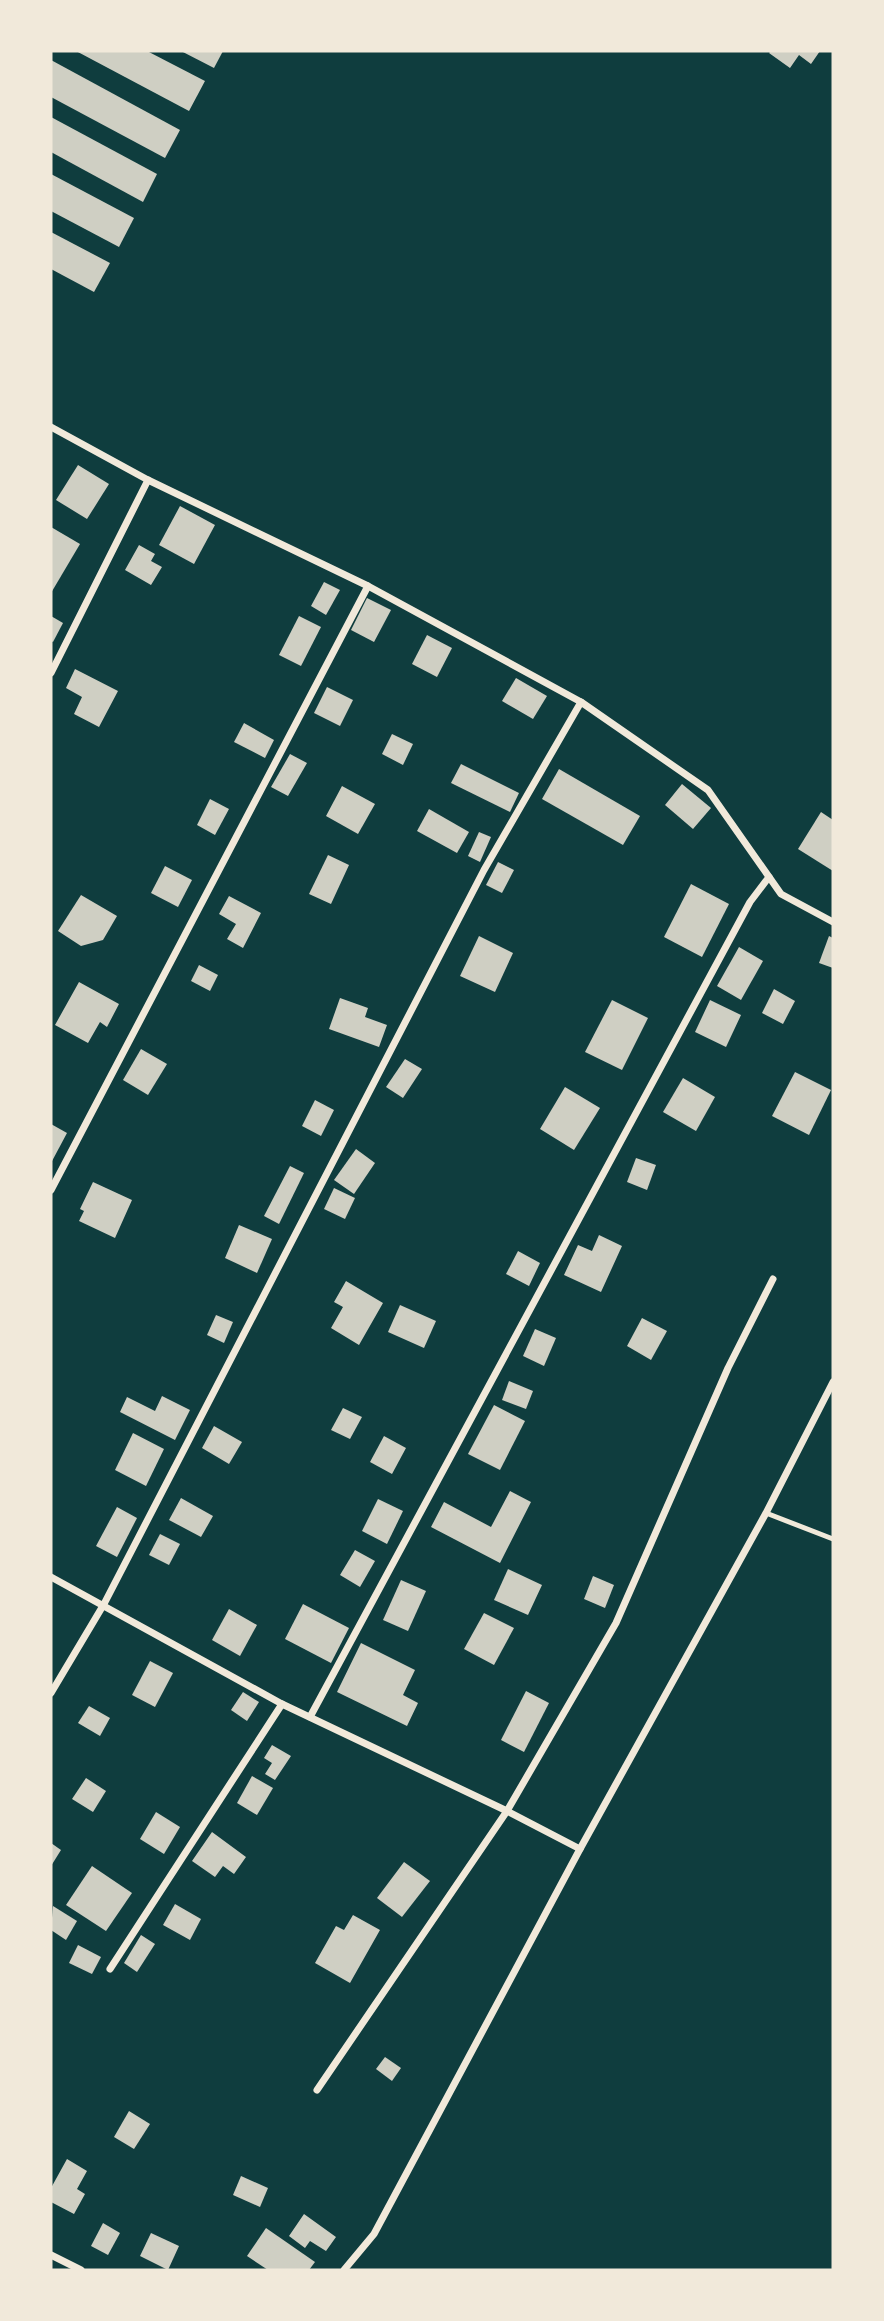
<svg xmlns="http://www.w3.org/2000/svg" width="884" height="2321" viewBox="0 0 884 2321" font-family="Overpass,sans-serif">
	<rect width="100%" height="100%" fill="#0f3d3e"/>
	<g fill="#cfcfc3">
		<path d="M 76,51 L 147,51 L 205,81 L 189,111 Z"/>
		<path d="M 181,51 L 223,51 L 214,68 Z"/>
		<path d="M 771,51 L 820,51 L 811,64 L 799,55 L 790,68 L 769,53 Z"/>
		<path d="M 51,60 L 180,130 L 165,158 L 51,97 Z"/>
		<path d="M 51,117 L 157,174 L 143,202 L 51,152 Z"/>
		<path d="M 51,174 L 134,218 L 119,247 L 51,211 Z"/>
		<path d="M 51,232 L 110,263 L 94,292 L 51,269 Z"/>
		<path d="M 78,465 L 109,484 L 87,519 L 56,500 Z"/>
		<path d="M 180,506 L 215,525 L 194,564 L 159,545 Z"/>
		<path d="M 51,527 L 80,544 L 51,593 Z"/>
		<path d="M 139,545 L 155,554 L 151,561 L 162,567 L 151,585 L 125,570 Z"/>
		<path d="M 324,582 L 340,590 L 326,615 L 311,606 Z"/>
		<path d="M 367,598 L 391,610 L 374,642 L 351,630 Z"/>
		<path d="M 51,616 L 63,623 L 53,642 L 51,641 Z"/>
		<path d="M 299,616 L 321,627 L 301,666 L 279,655 Z"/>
		<path d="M 427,635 L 452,648 L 437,677 L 412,664 Z"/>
		<path d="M 75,669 L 118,691 L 99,727 L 74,714 L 82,697 L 66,688 Z"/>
		<path d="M 516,678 L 547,696 L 533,719 L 502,701 Z"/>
		<path d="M 327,687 L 353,700 L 340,726 L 314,713 Z"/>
		<path d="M 244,723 L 274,740 L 265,758 L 234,742 Z"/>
		<path d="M 392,734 L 413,744 L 403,765 L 382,754 Z"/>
		<path d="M 290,754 L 307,763 L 288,796 L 271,787 Z"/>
		<path d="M 461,764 L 519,793 L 510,812 L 451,783 Z"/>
		<path d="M 559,769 L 640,816 L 623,845 L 542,799 Z"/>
		<path d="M 682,784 L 711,808 L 693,829 L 665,805 Z"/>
		<path d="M 342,786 L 375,804 L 358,834 L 326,816 Z"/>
		<path d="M 210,799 L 229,809 L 215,835 L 197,825 Z"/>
		<path d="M 429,809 L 469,832 L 457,853 L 417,831 Z"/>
		<path d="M 821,812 L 833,820 L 833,871 L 798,849 Z"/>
		<path d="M 479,832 L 491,837 L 480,862 L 468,856 Z"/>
		<path d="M 328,855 L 349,865 L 331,904 L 309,894 Z"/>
		<path d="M 498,862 L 514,870 L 502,893 L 486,885 Z"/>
		<path d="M 165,866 L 192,880 L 178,907 L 151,893 Z"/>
		<path d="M 691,884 L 729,904 L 702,957 L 664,937 Z"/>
		<path d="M 81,895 L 117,916 L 103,940 L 81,946 L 58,931 Z"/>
		<path d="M 229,896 L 261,913 L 243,948 L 227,939 L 236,924 L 219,914 Z"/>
		<path d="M 479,936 L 513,953 L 495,992 L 460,976 Z"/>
		<path d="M 829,936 L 833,938 L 833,968 L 819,963 Z"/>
		<path d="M 739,947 L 763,961 L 741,1000 L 717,986 Z"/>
		<path d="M 199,965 L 218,975 L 210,991 L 191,981 Z"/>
		<path d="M 79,982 L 119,1004 L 107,1027 L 100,1022 L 88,1043 L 55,1025 Z"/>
		<path d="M 774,989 L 795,1001 L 783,1024 L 762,1013 Z"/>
		<path d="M 340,998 L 368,1008 L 365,1017 L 387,1025 L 379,1047 L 329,1029 Z"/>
		<path d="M 612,1000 L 648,1018 L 622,1070 L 585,1052 Z"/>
		<path d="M 710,1000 L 741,1015 L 726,1047 L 695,1032 Z"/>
		<path d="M 141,1049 L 167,1064 L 148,1095 L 123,1080 Z"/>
		<path d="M 405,1059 L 422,1069 L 403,1098 L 386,1087 Z"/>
		<path d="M 795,1072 L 831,1090 L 809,1135 L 772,1116 Z"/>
		<path d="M 683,1078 L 715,1097 L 696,1131 L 663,1112 Z"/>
		<path d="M 565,1087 L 600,1108 L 574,1150 L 540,1129 Z"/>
		<path d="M 315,1100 L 334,1110 L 321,1136 L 302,1126 Z"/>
		<path d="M 51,1124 L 67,1133 L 51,1163 Z"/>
		<path d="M 356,1149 L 375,1163 L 354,1194 L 334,1180 Z"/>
		<path d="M 636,1158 L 656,1165 L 647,1190 L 627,1182 Z"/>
		<path d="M 290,1166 L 304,1173 L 279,1224 L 264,1216 Z"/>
		<path d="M 93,1182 L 132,1200 L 115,1238 L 79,1221 L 84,1211 L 80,1209 Z"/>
		<path d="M 334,1188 L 355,1198 L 345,1219 L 324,1209 Z"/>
		<path d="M 239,1225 L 272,1239 L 257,1273 L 225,1258 Z"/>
		<path d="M 599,1235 L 622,1246 L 601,1292 L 564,1275 L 578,1245 L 592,1251 Z"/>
		<path d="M 518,1251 L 540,1263 L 529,1286 L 506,1274 Z"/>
		<path d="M 346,1281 L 383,1303 L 359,1345 L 331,1328 L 343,1307 L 334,1302 Z"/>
		<path d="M 400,1305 L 436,1321 L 424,1348 L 388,1332 Z"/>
		<path d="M 216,1315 L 233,1322 L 224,1343 L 207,1335 Z"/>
		<path d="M 642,1318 L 667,1331 L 651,1360 L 627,1346 Z"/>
		<path d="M 535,1329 L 556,1338 L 544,1366 L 523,1356 Z"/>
		<path d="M 509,1381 L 533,1391 L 526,1409 L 502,1400 Z"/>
		<path d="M 162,1396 L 190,1410 L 175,1440 L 120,1412 L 127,1397 L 155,1411 Z"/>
		<path d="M 494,1405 L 525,1421 L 500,1470 L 468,1454 Z"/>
		<path d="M 343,1408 L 362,1417 L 350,1439 L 331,1430 Z"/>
		<path d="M 214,1426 L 242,1442 L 229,1464 L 202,1448 Z"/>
		<path d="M 133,1433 L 164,1449 L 146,1486 L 115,1470 Z"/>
		<path d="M 384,1436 L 406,1448 L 392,1474 L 370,1462 Z"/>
		<path d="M 510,1491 L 531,1502 L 500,1563 L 431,1527 L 444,1502 L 491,1527 Z"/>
		<path d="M 181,1498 L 213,1516 L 201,1537 L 169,1520 Z"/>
		<path d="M 378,1499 L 403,1511 L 387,1544 L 362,1531 Z"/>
		<path d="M 117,1507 L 137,1518 L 117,1557 L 96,1546 Z"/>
		<path d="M 160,1534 L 180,1544 L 169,1565 L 149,1555 Z"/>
		<path d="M 355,1550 L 375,1561 L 360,1587 L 340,1575 Z"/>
		<path d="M 508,1569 L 542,1585 L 528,1615 L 494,1600 Z"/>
		<path d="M 593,1576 L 614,1585 L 605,1608 L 584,1599 Z"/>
		<path d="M 401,1580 L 426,1591 L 408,1631 L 383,1620 Z"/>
		<path d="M 303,1604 L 349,1628 L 331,1663 L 285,1639 Z"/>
		<path d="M 229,1609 L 257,1625 L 240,1656 L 212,1640 Z"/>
		<path d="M 484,1613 L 514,1628 L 494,1665 L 464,1649 Z"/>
		<path d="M 361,1643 L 415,1670 L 403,1695 L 418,1703 L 407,1726 L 337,1692 Z"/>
		<path d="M 150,1661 L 173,1673 L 155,1707 L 132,1695 Z"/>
		<path d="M 526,1691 L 549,1703 L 524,1752 L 501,1740 Z"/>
		<path d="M 243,1692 L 259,1702 L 247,1721 L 231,1710 Z"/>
		<path d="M 89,1706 L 110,1718 L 100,1736 L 78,1723 Z"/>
		<path d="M 272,1745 L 291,1756 L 275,1780 L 265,1774 L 272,1763 L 264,1758 Z"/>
		<path d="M 252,1776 L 273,1788 L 257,1815 L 237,1803 Z"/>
		<path d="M 86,1778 L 106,1791 L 93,1812 L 72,1799 Z"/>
		<path d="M 156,1812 L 180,1827 L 164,1854 L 140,1839 Z"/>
		<path d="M 212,1832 L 246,1857 L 234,1874 L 223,1866 L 215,1877 L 192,1861 Z"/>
		<path d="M 51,1843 L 61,1850 L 51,1866 Z"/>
		<path d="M 404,1862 L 430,1881 L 402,1917 L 377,1898 Z"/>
		<path d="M 92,1866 L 132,1893 L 106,1931 L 66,1905 Z"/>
		<path d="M 175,1904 L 201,1919 L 190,1940 L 163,1925 Z"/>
		<path d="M 53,1906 L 77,1921 L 66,1940 L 51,1930 Z"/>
		<path d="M 353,1915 L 380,1930 L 350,1983 L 315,1963 L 336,1926 L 344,1930 Z"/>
		<path d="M 141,1935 L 155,1944 L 137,1972 L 124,1963 Z"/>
		<path d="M 78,1945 L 101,1957 L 92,1974 L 69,1963 Z"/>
		<path d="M 385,2057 L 401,2068 L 392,2081 L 376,2069 Z"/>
		<path d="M 129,2111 L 150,2124 L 134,2149 L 114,2137 Z"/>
		<path d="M 67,2159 L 87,2171 L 77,2189 L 85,2194 L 74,2214 L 51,2202 L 51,2188 Z"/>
		<path d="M 241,2176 L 268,2188 L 260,2207 L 233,2195 Z"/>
		<path d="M 304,2214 L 336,2237 L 326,2251 L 310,2241 L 305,2248 L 289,2236 Z"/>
		<path d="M 103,2223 L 120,2233 L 108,2255 L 91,2246 Z"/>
		<path d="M 266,2228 L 315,2262 L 309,2270 L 268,2270 L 247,2256 Z"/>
		<path d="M 151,2233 L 179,2246 L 168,2270 L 140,2256 Z"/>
	</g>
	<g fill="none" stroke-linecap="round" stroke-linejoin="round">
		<path stroke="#f1e9da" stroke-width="5" d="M 766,1513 L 833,1539"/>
		<g stroke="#f1e9da" stroke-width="7">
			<path d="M 51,427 L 148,480 L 368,586 L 581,702 L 708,790 L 781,894 L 833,922"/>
			<path d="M 51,673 L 148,480"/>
			<path d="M 51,1190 L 368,586"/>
			<path d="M 51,1577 L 282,1704 L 507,1811 L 580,1849"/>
			<path d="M 51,1693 L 104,1604 L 484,870 L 581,702"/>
			<path d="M 310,1717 L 750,902 L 769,877"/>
			<path d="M 110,1969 L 282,1704"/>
			<path d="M 317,2090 L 507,1811 L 616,1623 L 728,1368 L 773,1279"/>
			<path d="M 51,2255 L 81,2270"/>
			<path d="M 344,2270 L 374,2234 L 580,1849 L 766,1513 L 833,1382"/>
		</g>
	</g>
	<rect width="884" height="2321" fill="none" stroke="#f1e9da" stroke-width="105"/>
</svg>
